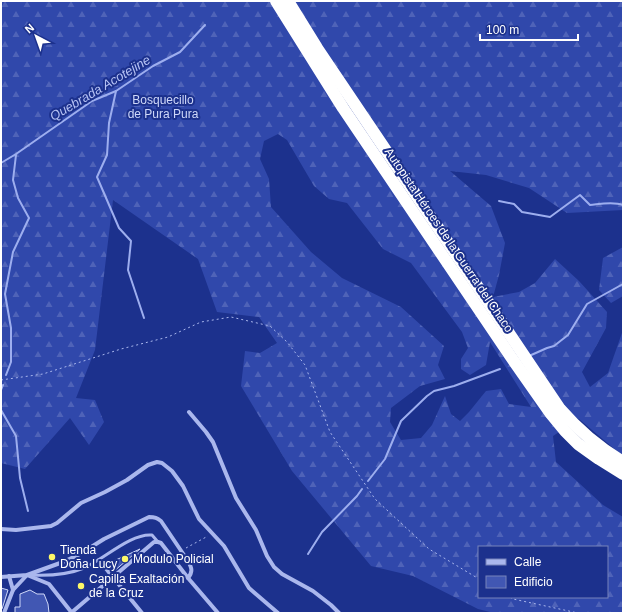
<svg xmlns="http://www.w3.org/2000/svg" width="624" height="614" viewBox="0 0 624 614" font-family="Helvetica,sans-serif">
	<defs>
		<pattern id="forest-firs" width="22" height="20" patternUnits="userSpaceOnUse"><rect width="22" height="20" fill="#3048ab"/><path d="M5 1l3.5 6h-7zM16 11l3.5 6h-7z" fill="#4f63b8"/></pattern>
	</defs>
	<rect width="100%" height="100%" fill="#1c318d"/>
	<g fill="url(#forest-firs)" fill-rule="evenodd">
		<path d="M 1,1 L 623,1 L 623,210 L 567,213 L 529,188 L 486,175 L 450,171 L 491,206 L 505,243 L 499,275 L 493,297 L 519,292 L 535,283 L 555,259 L 579,281 L 607,312 L 606,328 L 582,372 L 590,387 L 608,373 L 623,330 L 623,455 L 618,452 L 579,419 L 553,436 L 556,462 L 603,505 L 623,517 L 623,613 L 494,613 L 478,609 L 413,576 L 371,566 L 292,471 L 241,386 L 245,351 L 260,353 L 277,343 L 259,317 L 217,312 L 198,259 L 113,200 L 95,350 L 76,398 L 95,400 L 104,422 L 89,445 L 70,418 L 25,469 L 1,463 ZM 278,134 L 287,140 L 314,186 L 329,199 L 347,203 L 383,249 L 411,263 L 462,332 L 468,348 L 461,359 L 461,369 L 470,375 L 486,365 L 490,342 L 531,407 L 509,404 L 501,389 L 486,391 L 469,412 L 460,421 L 451,414 L 445,396 L 432,425 L 421,438 L 401,440 L 390,422 L 391,408 L 420,386 L 445,379 L 438,365 L 444,346 L 401,307 L 342,278 L 311,252 L 271,207 L 269,179 L 260,159 L 264,141 ZM 479,547 L 607,547 L 607,597 L 479,597 Z"/>
		<path d="M 623,247 L 623,296 L 611,303 L 599,290 L 603,258 Z"/>
	</g>
	<g fill="none" stroke-linecap="round" stroke-linejoin="round">
		<g stroke="#9daeef" stroke-width="2">
			<path d="M 116,91 L 109,123 L 107,155 L 97,177 L 119,228 L 131,241 L 128,270 L 144,318"/>
			<path d="M 1,163 L 16,154 L 92,101 L 116,91 L 153,66 L 180,52 L 205,25"/>
			<path d="M 499,201 L 514,204 L 522,212 L 550,217 L 580,195 L 590,205 C 600,204 613,201 623,205"/>
			<path d="M 529,356 L 547,348 L 554,346 L 568,335 L 587,304 L 623,284"/>
			<path d="M 6,375 L 11,362 L 11,328 L 5,294 L 13,252 L 29,218 L 18,198 L 13,180 L 16,155"/>
			<path d="M 1,390 L 3,385"/>
			<path d="M 1,410 L 16,436 L 20,478 L 28,511"/>
			<path d="M 368,481 L 385,459 L 401,421 L 427,396 L 434,391 L 454,386 L 500,369"/>
			<path d="M 308,554 L 322,532 L 357,496 L 362,489"/>
		</g>
	</g>
	<g fill="#4157b3" stroke="#cfd8f9">
		<path d="M 140,549 L 113,572 L 107,564 Z"/>
		<path d="M 1,588 L 8,590 L 2,609 L 1,609 Z"/>
		<path d="M 30,590 L 37,594 L 44,594 L 48,604 L 49,613 L 15,613 L 15,607 L 20,607 L 20,594 Z"/>
	</g>
	<g fill="none" stroke-linecap="round" stroke-linejoin="round">
		<g stroke="#aab7ed" stroke-width="1" stroke-dasharray="2 3" stroke-linecap="butt">
			<path d="M 1,380 L 43,374 L 121,349 L 168,337 L 201,322 L 231,317 L 270,326 L 287,342 L 305,365 L 330,432 L 375,499 L 429,549 L 479,579"/>
			<path d="M 186,548 L 208,536"/>
			<path d="M 510,597 L 513,599 L 578,613"/>
		</g>
		<path stroke="#aab7ed" stroke-width="3" d="M 29,575 C 47,576 67,575 84,568 C 104,559 131,533 152,535 L 158,542"/>
		<g stroke="#aab7ed" stroke-width="4">
			<path d="M 189,412 L 206,432 L 213,442 L 236,498 L 256,530 L 267,556 L 274,567 L 282,574 L 313,591 L 331,605 L 339,613"/>
			<path d="M 1,529 L 16,530 L 51,526 L 57,523 L 81,503 L 105,492 L 127,480 L 148,465 L 157,462 L 162,463 L 172,471 L 183,486 L 199,519 L 224,546 L 249,588 L 278,613"/>
			<path d="M 99,560 L 142,613"/>
			<path d="M 9,576 L 13,590"/>
			<path d="M 1,577 L 27,575 L 63,562 L 80,554 L 104,539 L 149,517 C 155,517 157,518 161,521 L 188,561 C 192,568 193,572 188,578"/>
			<path d="M 4,613 L 13,590 L 27,575 L 49,584 L 72,613"/>
			<path d="M 71,613 L 154,542 L 158,542 L 161,543 L 188,578 L 218,613"/>
		</g>
		<g stroke="#fff" stroke-width="12">
			<path d="M 276,1 L 343,108 L 511,357 L 551,414 L 565,431 L 578,444 L 599,459 L 623,474"/>
			<path d="M 288,1 L 317,48 L 560,409 C 579,431 598,447 623,462"/>
		</g>
	</g>
	<g fill="#fdf868" stroke="#1c318d" stroke-width="1.5">
		<circle cx="52" cy="557" r="4"/>
		<circle cx="125" cy="559" r="4"/>
		<circle cx="81" cy="586" r="4"/>
	</g>
	<g text-anchor="middle" dominant-baseline="central" stroke-width="4" stroke-linejoin="round" paint-order="stroke">
		<g font-size="12" fill="#cfd8f9" stroke="#1c318d">
			<text x="163" y="100">Bosquecillo<tspan x="163" dy="14">de Pura Pura</tspan></text>
		</g>
		<g font-size="12" fill="#fff" stroke="#1c318d">
			<text transform="translate(449 240) rotate(56)">Autopista Héroes de la Guerra del Chaco</text>
		</g>
		<g font-size="12" fill="#fff" stroke="#1c318d" text-anchor="start">
			<text x="60" y="550">Tienda<tspan x="60" dy="14">Doña Lucy</tspan></text>
			<text x="133" y="559">Modulo Policial</text>
			<text x="89" y="579">Capilla Exaltación<tspan x="89" dy="14">de la Cruz</tspan></text>
		</g>
		<g font-size="13" font-style="italic" fill="#b6c2f4" stroke="#1c318d">
			<text transform="translate(100 88) rotate(-31)">Quebrada Acotejine</text>
		</g>
	</g>
	<rect width="624" height="614" fill="none" stroke="#ffffff" stroke-width="4"/>
	<rect x="478" y="546" width="130" height="52" fill="#1c318d" stroke="#7783bb"/>
	<rect x="486" y="559" width="20" height="6" fill="#aab7ed" stroke="#7783bb"/>
	<text x="514" y="566" font-size="12" fill="#ffffff">Calle</text>
	<rect x="486" y="576" width="20" height="12" fill="#4157b3" stroke="#7783bb"/>
	<text x="514" y="586" font-size="12" fill="#ffffff">Edificio</text>
	<g transform="translate(36 36) rotate(319)" stroke="#1c318d" stroke-width="3" paint-order="stroke">
	<path d="M0-3L7 15L0 10L-7 15Z" fill="#ffffff"/>
	<text y="-6" font-size="11" font-weight="bold" text-anchor="middle" fill="#ffffff">N</text>
	</g>
	<path d="M480 34v6h98v-6" fill="none" stroke="#ffffff" stroke-width="2"/>
	<text x="486" y="34" font-size="12" fill="#ffffff" stroke="#1c318d" stroke-width="3" paint-order="stroke">100 m</text>
</svg>
